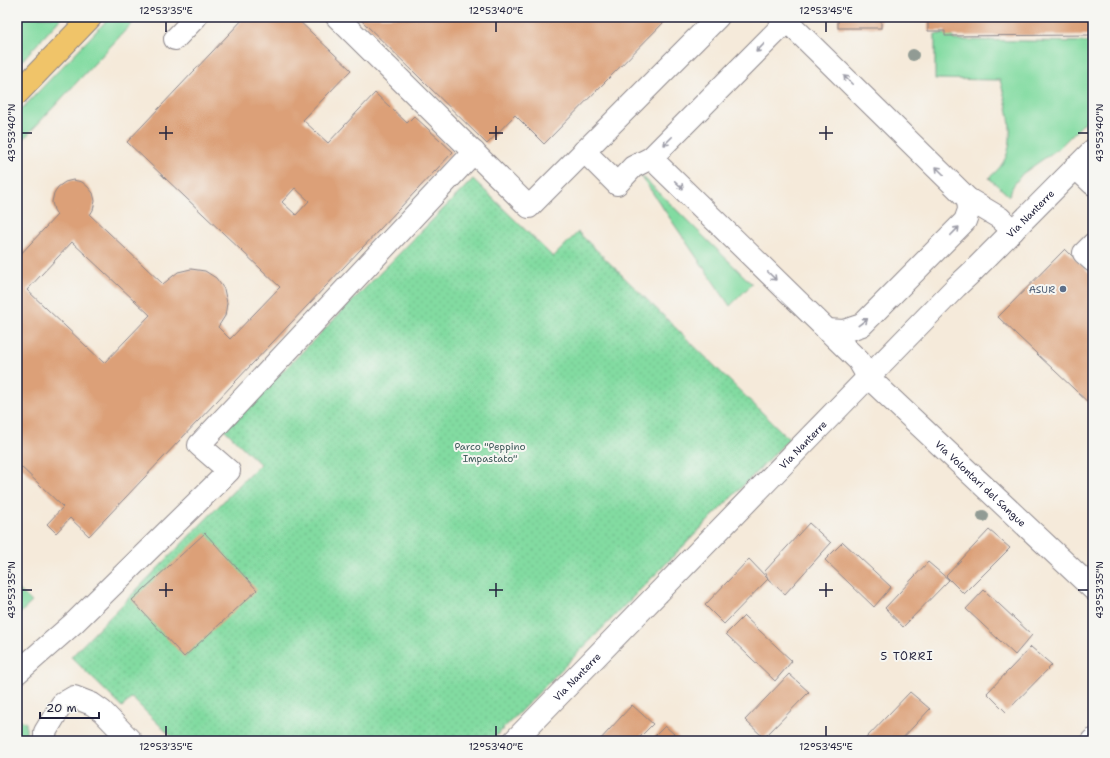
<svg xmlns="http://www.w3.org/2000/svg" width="1110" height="758" viewBox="0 0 1110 758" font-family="'Shantell Sans',sans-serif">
	<defs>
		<pattern id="park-dots" width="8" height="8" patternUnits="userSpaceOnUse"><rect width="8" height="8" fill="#82dba1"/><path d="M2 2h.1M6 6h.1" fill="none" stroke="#70bc8c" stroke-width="1.8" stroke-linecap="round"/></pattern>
	</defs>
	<rect width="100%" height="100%" fill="#f6f6f2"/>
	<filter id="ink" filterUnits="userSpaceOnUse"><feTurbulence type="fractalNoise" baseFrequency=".025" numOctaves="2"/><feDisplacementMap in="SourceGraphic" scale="8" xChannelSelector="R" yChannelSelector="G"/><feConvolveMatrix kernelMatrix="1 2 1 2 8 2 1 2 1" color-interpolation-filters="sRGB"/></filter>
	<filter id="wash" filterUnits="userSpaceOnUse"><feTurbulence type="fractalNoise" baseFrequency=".012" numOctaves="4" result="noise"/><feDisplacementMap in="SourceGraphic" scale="16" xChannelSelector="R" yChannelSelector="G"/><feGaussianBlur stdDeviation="0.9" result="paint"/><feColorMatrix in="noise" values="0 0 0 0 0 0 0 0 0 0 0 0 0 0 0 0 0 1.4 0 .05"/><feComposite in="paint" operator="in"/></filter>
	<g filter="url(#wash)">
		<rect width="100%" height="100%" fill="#f5eada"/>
		<g fill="#82dba1" stroke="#527e6e">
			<path d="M 17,17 L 62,17 L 17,66 Z"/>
			<path d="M 110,17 L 138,17 L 17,146 L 17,114 Z"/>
			<path d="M 935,34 L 951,34 L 954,40 L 1093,42 L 1093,114 L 1059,148 L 1022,174 L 1013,186 L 1009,196 L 989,178 C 993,174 997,171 1000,167 C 1019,143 1007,106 1000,80 L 935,79 Z"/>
			<path d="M 639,173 L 752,284 L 730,306 Z"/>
			<path d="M 17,588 L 32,602 L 17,616 Z"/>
			<path d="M 17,718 L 26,723 L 26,741 L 17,741 Z"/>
		</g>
		<path fill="url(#park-dots)" stroke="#527e6e" d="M 473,179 L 553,257 L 578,232 L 789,439 L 491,741 L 176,741 L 132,698 L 122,707 L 71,657 L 260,464 L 225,430 Z"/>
		<g id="blocks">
			<g fill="#dca078" fill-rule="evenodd">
				<path d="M 245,17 L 295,17 L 351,70 L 303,120 L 328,143 L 375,93 L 407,123 L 414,116 L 453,152 L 89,536 L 70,518 L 56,533 L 47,524 L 63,507 L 17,463 L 17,258 L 57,215 L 54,210 L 52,202 L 54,193 L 58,187 L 65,182 L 73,180 L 82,182 L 88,187 L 93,193 L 95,201 L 93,210 L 90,215 L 163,284 L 178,272 L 191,269 L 205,271 L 216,278 L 224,289 L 227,303 L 225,316 L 218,327 L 230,339 L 280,287 L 127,142 ZM 295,188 L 309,201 L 296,215 L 282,202 ZM 72,242 L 150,315 L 104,363 L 27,290 Z"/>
				<path d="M 358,17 L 669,17 L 544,144 L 515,115 L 487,144 Z"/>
				<rect x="838" y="17" width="43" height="11"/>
				<path d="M 928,17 L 1093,17 L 1093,35 L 945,36 L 945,31 L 928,31 Z"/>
				<path d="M 1065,249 L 1093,276 L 1093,407 L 998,317 Z"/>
				<path d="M 809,523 L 831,543 L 785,594 L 768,579 L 765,571 Z"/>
				<path d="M 989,530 L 1010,548 L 964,594 L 946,576 Z"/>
				<path d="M 205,533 L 257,590 L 184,657 L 132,600 Z"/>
				<path d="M 843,542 L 891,587 L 874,607 L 825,560 Z"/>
				<path d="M 749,559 L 768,579 L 724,624 L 705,605 Z"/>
				<path d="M 928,562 L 949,580 L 903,627 L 885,608 Z"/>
				<path d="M 984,590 L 1032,635 L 1015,655 L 966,609 Z"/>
				<path d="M 744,616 L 792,661 L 775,681 L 726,634 Z"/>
				<path d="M 1031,647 L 1052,665 L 1006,712 L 987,693 Z"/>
				<path d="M 789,674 L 809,692 L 764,738 L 745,720 Z"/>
				<path d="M 910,692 L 930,709 L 900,741 L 869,741 L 866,738 Z"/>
				<path d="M 632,705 L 653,724 L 636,741 L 599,741 Z"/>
				<path d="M 665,726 L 682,741 L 650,741 Z"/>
			</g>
		</g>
	</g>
	<g filter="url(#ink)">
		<use href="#blocks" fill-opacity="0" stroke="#8c868a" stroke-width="1"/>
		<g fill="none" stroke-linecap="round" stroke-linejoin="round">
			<defs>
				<g id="minor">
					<path d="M 337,17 L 529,207 L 718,17"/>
					<path d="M 787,21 L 968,199 L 1000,218 L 1013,231"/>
					<path d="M 175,39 L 196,17"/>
					<path d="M 584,151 L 617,184 L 633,167 L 651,158 L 787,21 L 789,17"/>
					<path id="s1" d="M 651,158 L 859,361 L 868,377 L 1093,589"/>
					<path d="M 1075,167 L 1093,184"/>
					<path d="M 1093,244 L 1084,253 L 1093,261"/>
					<path d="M 827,330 L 844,331 L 862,325 L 965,221 L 969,210 L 968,199"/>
					<path d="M 17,673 L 75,622 L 229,471 L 199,445 L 474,152"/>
					<path d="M 45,741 L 45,732 L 62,704 L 74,697 L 92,704 L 102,711 L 131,741"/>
					<path id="s2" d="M 514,741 L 956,287 L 973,271 L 1093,150"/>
					<path d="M 1092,741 L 1093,740"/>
				</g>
				<path id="major" d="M 17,94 L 91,17"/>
			</defs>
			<use href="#minor" stroke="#8c868a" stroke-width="24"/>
			<use href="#major" stroke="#8c868a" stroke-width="24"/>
			<use href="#minor" stroke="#fff" stroke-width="22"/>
			<use href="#major" stroke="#f0c469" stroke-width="22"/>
		</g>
		<g fill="#919b94">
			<circle cx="913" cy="55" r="6"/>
			<circle cx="983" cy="516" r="6"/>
		</g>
		<defs><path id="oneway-shaft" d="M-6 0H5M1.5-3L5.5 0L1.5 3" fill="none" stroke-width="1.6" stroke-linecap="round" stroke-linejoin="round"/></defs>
		<g stroke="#9c9ca7">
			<use href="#oneway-shaft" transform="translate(760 48) rotate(134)"/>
			<use href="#oneway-shaft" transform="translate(848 80) rotate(-135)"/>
			<use href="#oneway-shaft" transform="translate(668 141) rotate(135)"/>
			<use href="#oneway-shaft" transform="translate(940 171) rotate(-135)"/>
			<use href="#oneway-shaft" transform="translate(679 185) rotate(44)"/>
			<use href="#oneway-shaft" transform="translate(955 231) rotate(-46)"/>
			<use href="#oneway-shaft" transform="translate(772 276) rotate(45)"/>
			<use href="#oneway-shaft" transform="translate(863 322) rotate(-37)"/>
		</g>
	</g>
	<path fill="none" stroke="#22223b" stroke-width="1.5" d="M 166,22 L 166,32M 496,22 L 496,32M 826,22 L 826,32M 166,126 L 166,140M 496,126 L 496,140M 826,126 L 826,140M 22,133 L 32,133M 159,133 L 173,133M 489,133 L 503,133M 819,133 L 833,133M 1078,133 L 1088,133M 166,583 L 166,597M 496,583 L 496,597M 826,583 L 826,597M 22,590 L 32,590M 159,590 L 173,590M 489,590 L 503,590M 819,590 L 833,590M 1078,590 L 1088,590M 166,726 L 166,736M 496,726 L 496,736M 826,726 L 826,736"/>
	<circle fill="#5c6f8a" stroke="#f6f6f2" stroke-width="1.5" cx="1063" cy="289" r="4"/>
	<g text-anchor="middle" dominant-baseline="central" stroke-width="4" stroke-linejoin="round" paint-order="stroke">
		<g font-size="10" fill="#22223b" stroke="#f6f6f2">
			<text stroke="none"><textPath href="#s2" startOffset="738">Via Nanterre</textPath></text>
			<text stroke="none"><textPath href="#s2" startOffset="414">Via Nanterre</textPath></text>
			<text stroke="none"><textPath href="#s1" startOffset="464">Via Volontari del Sangue</textPath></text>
			<text stroke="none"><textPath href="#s2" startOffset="90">Via Nanterre</textPath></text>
		</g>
		<g font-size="10" fill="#4e5e75" stroke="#f6f6f2" text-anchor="end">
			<text x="1055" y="289">ASUR</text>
		</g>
		<g font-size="10" fill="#3f5a5a" stroke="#f6f6f2">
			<text x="490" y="446">Parco "Peppino<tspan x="490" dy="12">Impastato"</tspan></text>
		</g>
		<g font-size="11" letter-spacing="1" fill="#22223b" stroke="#f6f6f2">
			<text x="907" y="656">5 TORRI</text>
		</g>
	</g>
	<rect width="1110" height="758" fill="none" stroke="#f6f6f2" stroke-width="44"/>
	<path d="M40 712v6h59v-6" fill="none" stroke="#22223b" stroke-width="2"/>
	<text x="46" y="712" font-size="12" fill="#22223b" stroke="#f6f6f2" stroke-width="3" paint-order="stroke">20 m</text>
	<rect x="22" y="22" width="1066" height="714" fill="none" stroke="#22223b" stroke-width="1.5"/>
	<g font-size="10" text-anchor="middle" fill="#22223b">
		<text x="166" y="14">12°53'35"E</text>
		<text x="496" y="14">12°53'40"E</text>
		<text x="826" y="14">12°53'45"E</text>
		<text transform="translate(11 133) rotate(-90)" y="4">43°53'40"N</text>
		<text transform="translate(1099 133) rotate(-90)" y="4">43°53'40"N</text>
		<text transform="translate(11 590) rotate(-90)" y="4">43°53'35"N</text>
		<text transform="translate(1099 590) rotate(-90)" y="4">43°53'35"N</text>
		<text x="166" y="750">12°53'35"E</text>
		<text x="496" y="750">12°53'40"E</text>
		<text x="826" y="750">12°53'45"E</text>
	</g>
</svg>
